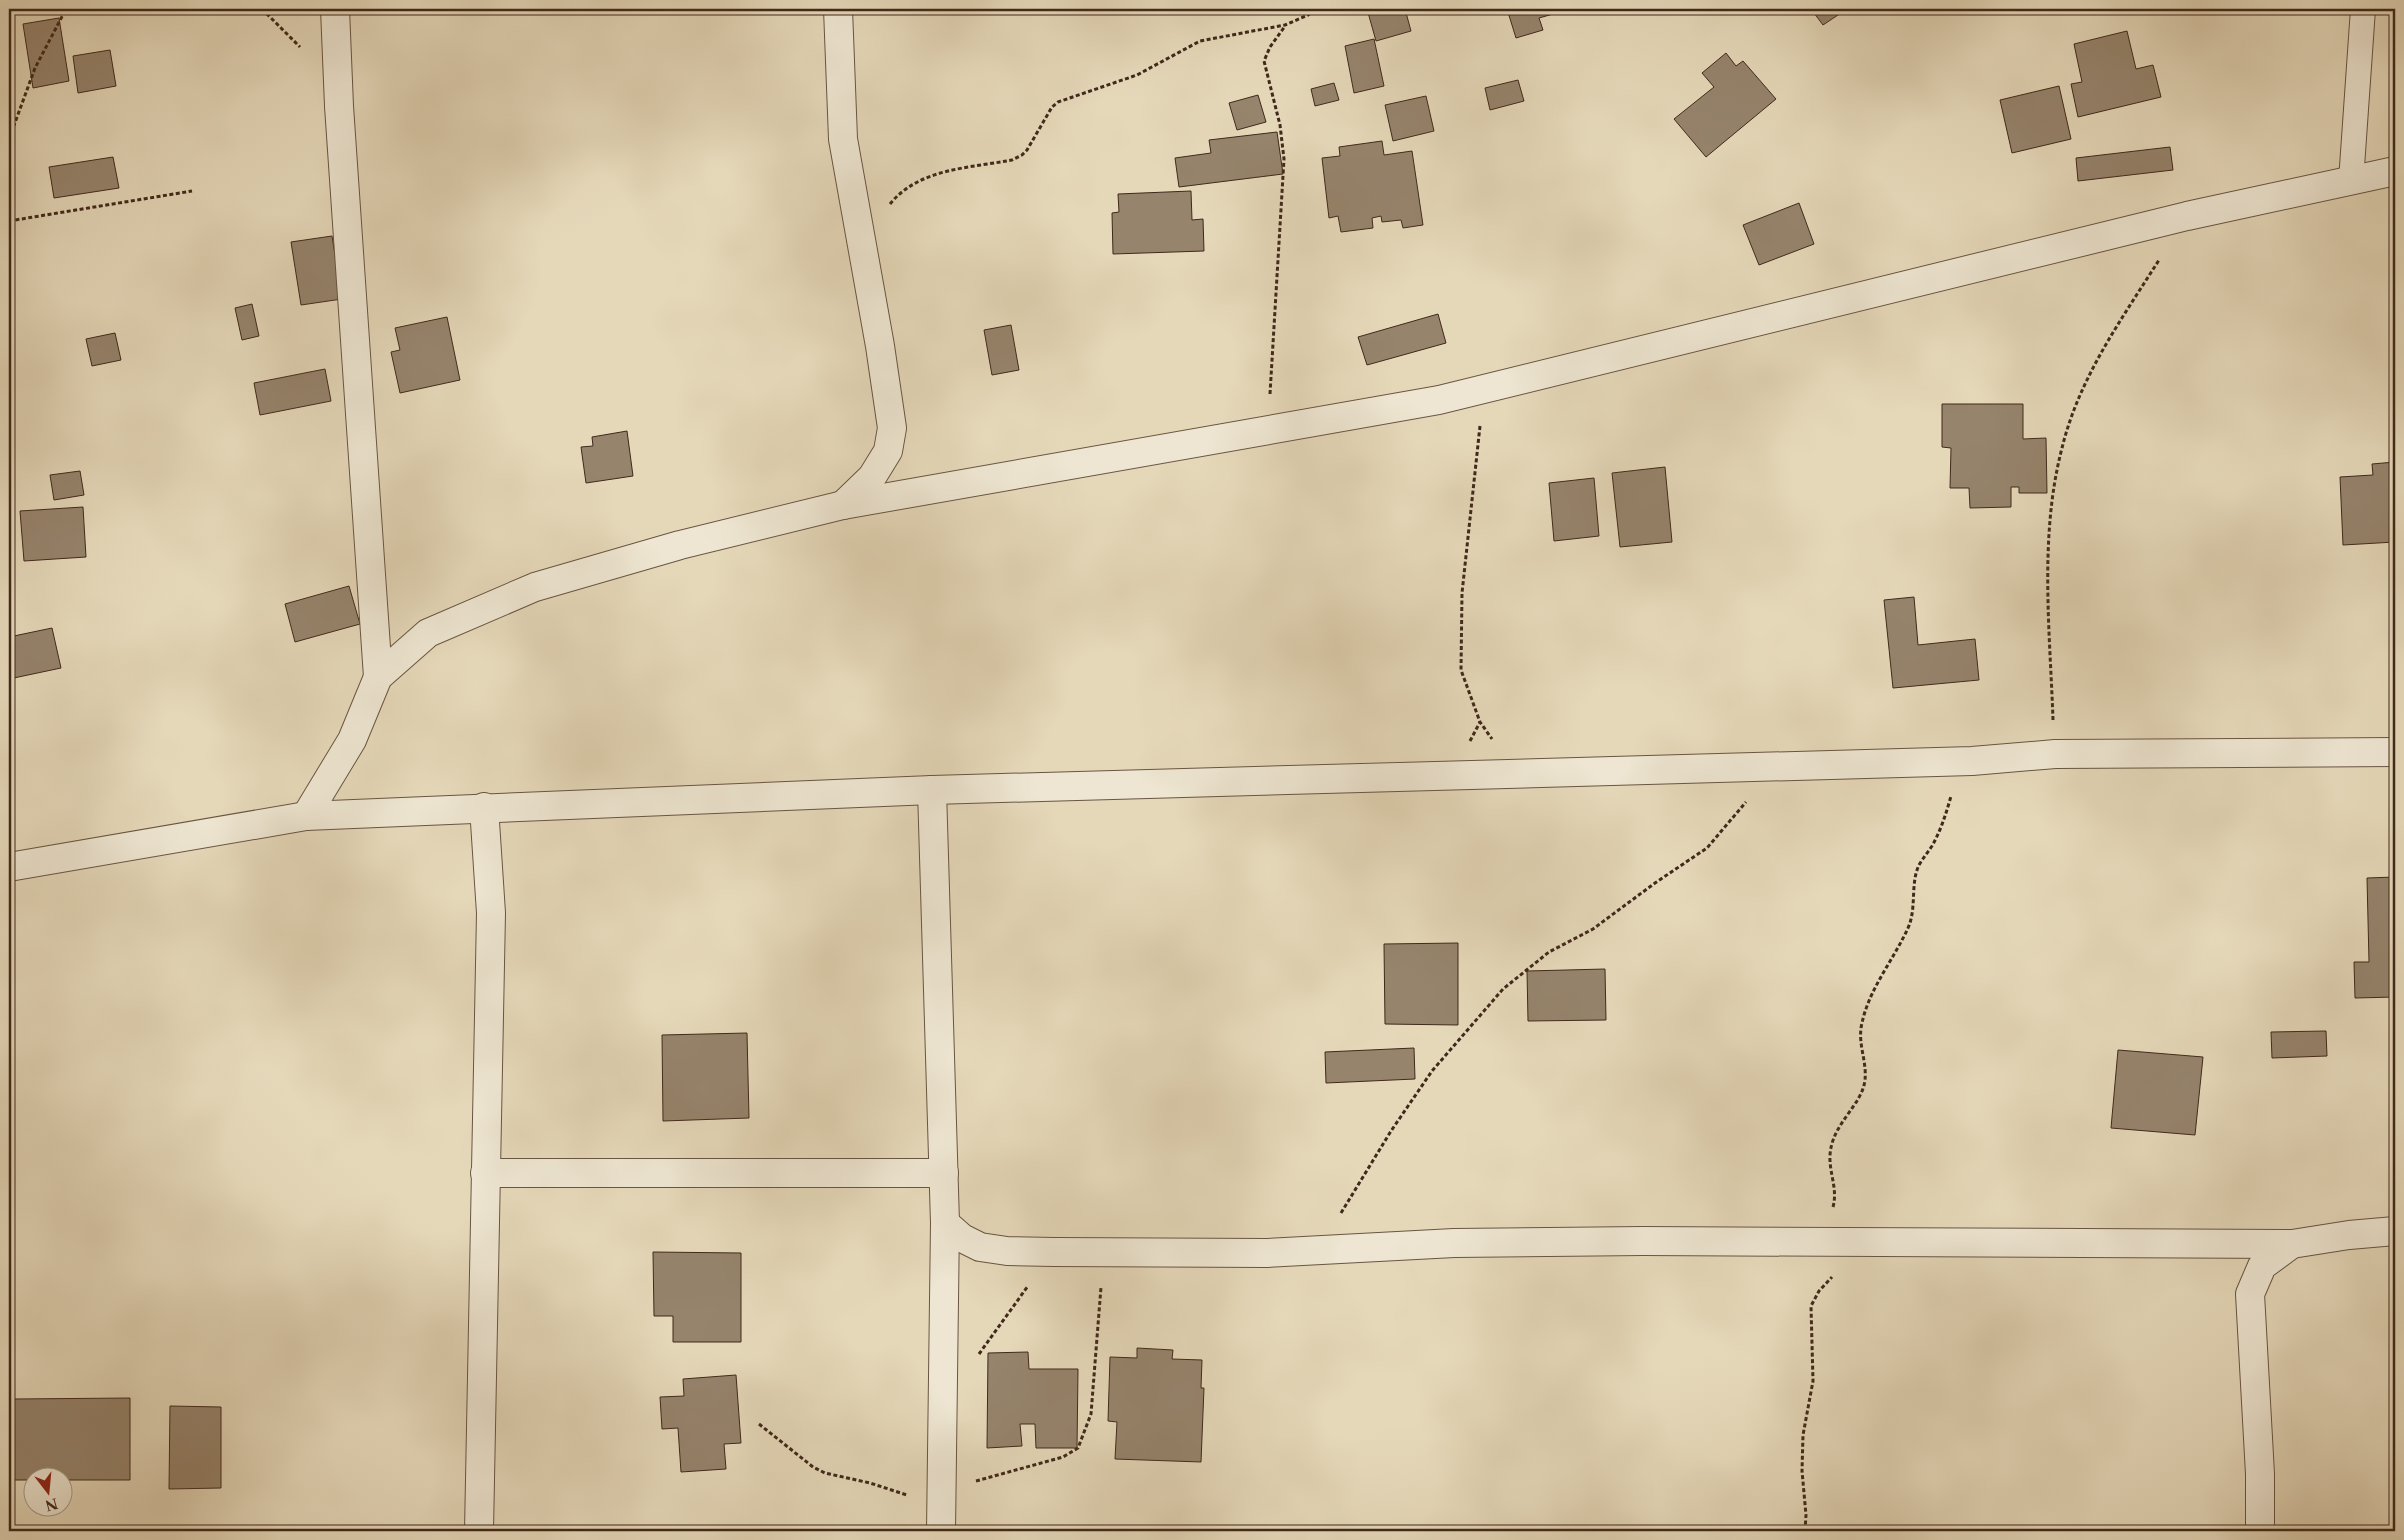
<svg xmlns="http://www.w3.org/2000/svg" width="2404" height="1540" viewBox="0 0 2404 1540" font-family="'Libre Caslon Text',serif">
	<rect width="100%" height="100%" fill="#e5d8b9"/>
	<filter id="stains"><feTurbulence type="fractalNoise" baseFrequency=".004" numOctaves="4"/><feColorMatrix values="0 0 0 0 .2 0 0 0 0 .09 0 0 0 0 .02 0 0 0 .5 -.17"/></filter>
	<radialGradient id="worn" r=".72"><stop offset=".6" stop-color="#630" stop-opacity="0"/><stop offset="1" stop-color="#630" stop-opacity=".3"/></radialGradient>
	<g fill="#96846d" stroke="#40291b">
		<path d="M 933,9 L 959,9 L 935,14 Z"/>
		<path d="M 1367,9 L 1405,9 L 1411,31 L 1376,41 Z"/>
		<path d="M 1507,9 L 1551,9 L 1553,14 L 1539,18 L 1543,30 L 1516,38 Z"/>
		<path d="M 1811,9 L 1847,9 L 1823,25 Z"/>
		<path d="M 59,18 L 69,81 L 33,88 L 23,24 Z"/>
		<path d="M 2127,31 L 2136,69 L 2153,65 L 2161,97 L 2078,117 L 2071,84 L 2082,82 L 2074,44 Z"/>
		<path d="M 1374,39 L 1384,86 L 1354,93 L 1345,46 Z"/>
		<path d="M 110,50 L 116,86 L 78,93 L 73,56 Z"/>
		<path d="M 1726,53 L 1736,66 L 1743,61 L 1776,99 L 1706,157 L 1674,119 L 1714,87 L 1702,73 Z"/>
		<path d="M 1518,80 L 1524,101 L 1490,110 L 1485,88 Z"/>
		<path d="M 1334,83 L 1339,100 L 1315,106 L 1311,89 Z"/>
		<path d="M 2059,86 L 2071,139 L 2012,153 L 2000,100 Z"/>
		<path d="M 1258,95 L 1266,122 L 1237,130 L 1229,103 Z"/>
		<path d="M 1426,96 L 1434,131 L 1393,141 L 1385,105 Z"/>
		<path d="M 1277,132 L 1283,174 L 1179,187 L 1175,158 L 1211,153 L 1209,140 Z"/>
		<path d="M 1382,141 L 1384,155 L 1412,151 L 1423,225 L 1403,228 L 1401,220 L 1382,222 L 1381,216 L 1372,218 L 1373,228 L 1341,232 L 1338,216 L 1329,218 L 1322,158 L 1340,156 L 1339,147 Z"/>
		<path d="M 2170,147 L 2173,170 L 2078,181 L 2076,158 Z"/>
		<path d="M 113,157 L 119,188 L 54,198 L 49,167 Z"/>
		<path d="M 1191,191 L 1192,220 L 1203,219 L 1204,251 L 1113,254 L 1112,213 L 1119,212 L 1118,194 Z"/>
		<path d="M 1799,203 L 1814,244 L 1759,265 L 1743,225 Z"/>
		<path d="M 332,236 L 342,299 L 301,305 L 291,242 Z"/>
		<path d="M 252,304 L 259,336 L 242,340 L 235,308 Z"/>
		<path d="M 1438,314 L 1446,343 L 1367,365 L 1358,337 Z"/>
		<path d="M 447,317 L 460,380 L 400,393 L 391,352 L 400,350 L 395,328 Z"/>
		<path d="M 1011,325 L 1019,370 L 992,375 L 984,330 Z"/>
		<path d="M 115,333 L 121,360 L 92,366 L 86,339 Z"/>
		<path d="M 325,369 L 331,401 L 260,415 L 254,383 Z"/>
		<path d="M 1942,404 L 2023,404 L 2023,439 L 2046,438 L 2047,493 L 2019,493 L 2019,487 L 2011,487 L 2011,507 L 1970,508 L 1969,488 L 1950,488 L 1951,448 L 1942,447 Z"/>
		<path d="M 627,431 L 633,476 L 586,483 L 581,447 L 593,446 L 592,437 Z"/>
		<path d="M 2395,462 L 2395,542 L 2343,545 L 2340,477 L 2373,475 L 2372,464 Z"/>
		<path d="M 1665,467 L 1672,542 L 1620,547 L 1612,473 Z"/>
		<path d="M 80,471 L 84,495 L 54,500 L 50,475 Z"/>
		<path d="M 1594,478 L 1599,536 L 1554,541 L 1549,483 Z"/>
		<path d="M 83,507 L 86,557 L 24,561 L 20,511 Z"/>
		<path d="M 349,586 L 360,624 L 295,642 L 285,604 Z"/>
		<path d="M 1914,597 L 1918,645 L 1975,639 L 1979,680 L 1893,688 L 1884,600 Z"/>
		<path d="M 52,628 L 61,668 L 9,679 L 9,637 Z"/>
		<path d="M 2395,877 L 2395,997 L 2355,998 L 2354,962 L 2369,962 L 2367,878 Z"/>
		<path d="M 1458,943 L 1458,1025 L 1385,1024 L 1384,944 Z"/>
		<path d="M 1605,969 L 1606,1020 L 1528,1021 L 1527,971 Z"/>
		<path d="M 2326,1031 L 2327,1056 L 2272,1058 L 2271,1032 Z"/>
		<path d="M 747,1033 L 749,1118 L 663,1121 L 662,1035 Z"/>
		<path d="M 1414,1048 L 1415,1079 L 1326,1083 L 1325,1052 Z"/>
		<path d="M 2118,1050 L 2203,1057 L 2195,1135 L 2111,1128 Z"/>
		<path d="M 653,1252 L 741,1253 L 741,1342 L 673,1342 L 673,1316 L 654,1316 Z"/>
		<path d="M 1137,1348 L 1173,1350 L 1172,1359 L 1202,1360 L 1201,1388 L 1204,1388 L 1201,1462 L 1115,1459 L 1117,1422 L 1108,1421 L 1110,1357 L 1137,1358 Z"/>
		<path d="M 1028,1352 L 1029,1369 L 1078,1369 L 1077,1448 L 1036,1448 L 1035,1424 L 1020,1424 L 1022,1446 L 987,1448 L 988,1353 Z"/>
		<path d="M 736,1375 L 741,1443 L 724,1444 L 726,1469 L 681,1472 L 678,1428 L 662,1429 L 660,1397 L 684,1396 L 683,1379 Z"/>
		<path d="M 130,1398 L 130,1480 L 62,1480 L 62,1478 L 32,1478 L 32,1480 L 14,1480 L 14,1456 L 9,1456 L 9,1413 L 14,1413 L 14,1399 Z"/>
		<path d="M 170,1406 L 221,1407 L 221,1488 L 169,1489 Z"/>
	</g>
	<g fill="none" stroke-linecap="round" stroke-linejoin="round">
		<defs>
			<path id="lane" d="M 2351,181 L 2363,9"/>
			<g id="street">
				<path d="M 335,9 L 339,106 L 378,677"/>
				<path d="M 838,9 L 843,139 L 880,346 L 892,428 L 888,451 L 872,477 L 843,505"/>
				<path d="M 932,790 L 945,1223 L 941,1531"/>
				<path d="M 306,816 L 352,740 L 378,677 L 428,633 L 535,587 L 680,545 L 843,505 L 1439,400 L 2187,216 L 2395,171"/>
				<path d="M 9,867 L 306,816 L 932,790 L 1972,761 L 2055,754 L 2395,752"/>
				<path d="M 485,1173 L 944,1173"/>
				<path d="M 945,1223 L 962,1238 L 980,1247 L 1007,1251 L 1054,1252 L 1267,1253 L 1454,1243 L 1643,1241 L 2292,1244"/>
				<path d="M 479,1531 L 491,913 L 484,807"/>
				<path d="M 2260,1531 L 2260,1474 L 2250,1294 L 2262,1266 L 2292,1244 L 2349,1235 L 2395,1231"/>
			</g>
		</defs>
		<use href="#lane" stroke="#695542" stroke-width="26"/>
		<use href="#street" stroke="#695542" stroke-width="30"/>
		<g stroke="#40291b" stroke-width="3" stroke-dasharray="4 2.5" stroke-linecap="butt">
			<path d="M 262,9 L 300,47"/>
			<path d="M 9,139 L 35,68 L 66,9"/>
			<path d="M 890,204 C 919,168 970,168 1012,160 L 1022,155 L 1027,150 L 1052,107 L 1058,102 L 1137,75 L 1200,41 L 1285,25 L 1308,15 L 1315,9"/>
			<path d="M 9,221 L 192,191"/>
			<path d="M 1270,394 L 1284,159 L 1280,125 L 1264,61 L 1270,47 L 1285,26"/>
			<path d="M 1480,426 L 1462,593 L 1461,670 L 1480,722 L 1492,739"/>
			<path d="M 2053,720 C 2050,631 2039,536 2062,448 C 2079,378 2121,320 2159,260"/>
			<path d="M 1470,741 L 1480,722"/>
			<path d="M 1833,1207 C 1838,1189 1829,1173 1830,1155 C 1832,1123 1862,1106 1865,1080 C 1867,1060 1857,1043 1862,1023 C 1869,989 1894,959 1908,928 C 1917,908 1910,884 1919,865 C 1923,858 1928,852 1932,846 C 1941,830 1946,814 1951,796"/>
			<path d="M 1341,1213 L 1391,1131 L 1432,1071 L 1503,989 L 1549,952 L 1593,929 L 1655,883 L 1707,848 L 1746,802"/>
			<path d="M 979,1354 L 1028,1286"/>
			<path d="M 759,1424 L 813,1467 L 825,1473 L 870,1483 L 907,1495"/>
			<path d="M 976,1481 L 1063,1457 L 1078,1448 L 1091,1414 L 1101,1287"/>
			<path d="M 1805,1531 L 1806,1515 L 1802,1471 L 1803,1435 L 1813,1381 L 1811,1306 L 1819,1291 L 1832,1277"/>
		</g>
		<use href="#lane" stroke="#eee6d2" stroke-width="24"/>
		<use href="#street" stroke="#eee6d2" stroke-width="28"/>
	</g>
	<rect width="2404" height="1540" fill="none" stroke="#e5d8b9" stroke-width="30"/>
	<rect x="10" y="10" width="2384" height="1520" fill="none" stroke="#40291b" stroke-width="2.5"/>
	<rect x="15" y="15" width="2374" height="1510" fill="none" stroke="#40291b"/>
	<g transform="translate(48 1492) rotate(164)"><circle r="24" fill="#eee6d2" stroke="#a89a89"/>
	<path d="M0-4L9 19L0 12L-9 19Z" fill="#8f2418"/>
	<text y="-8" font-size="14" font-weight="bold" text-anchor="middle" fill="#40291b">N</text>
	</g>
	<rect width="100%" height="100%" filter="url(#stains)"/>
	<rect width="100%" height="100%" fill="url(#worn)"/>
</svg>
